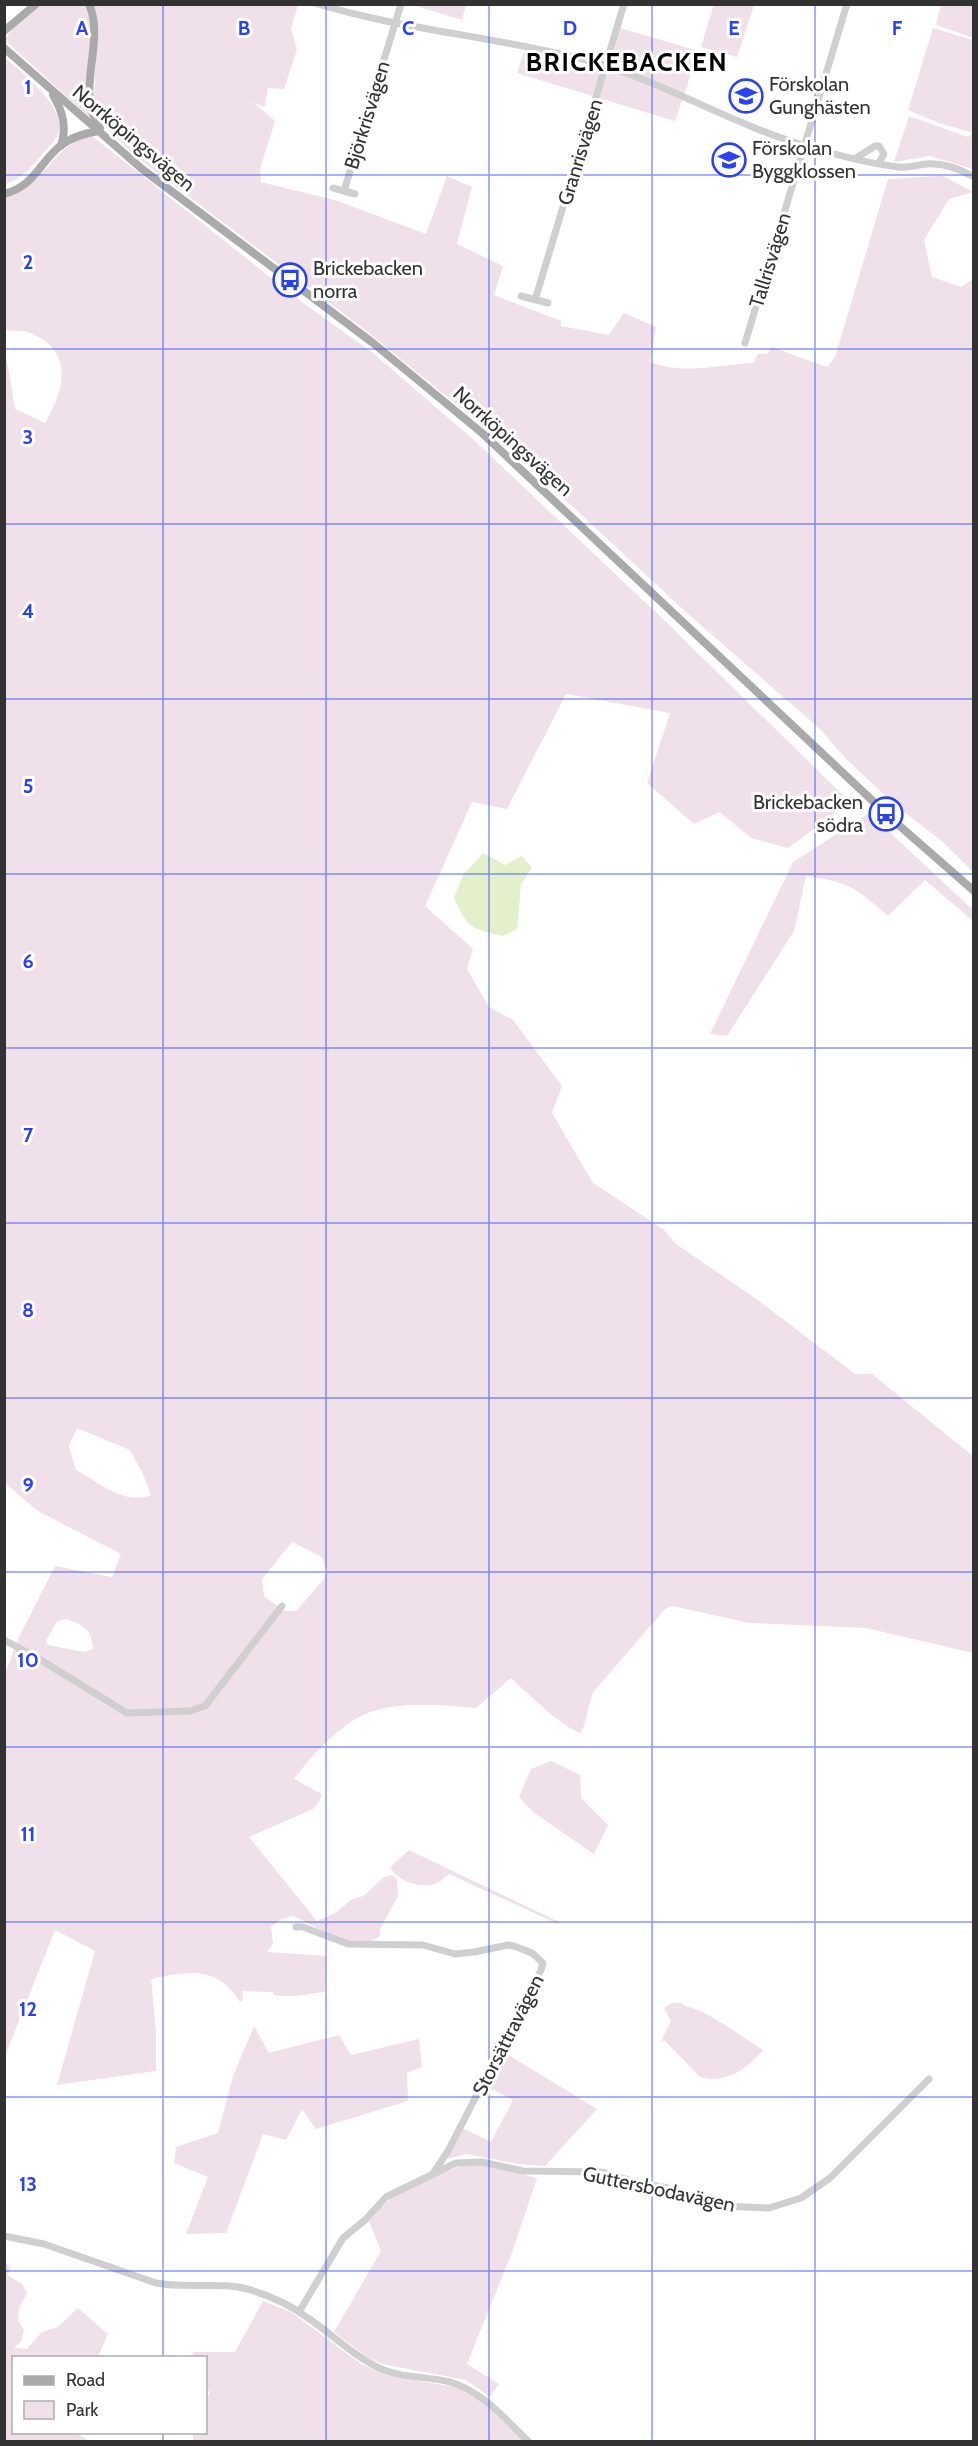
<svg xmlns="http://www.w3.org/2000/svg" width="978" height="2446" viewBox="0 0 978 2446" font-family="Cabin,sans-serif">
	<rect width="100%" height="100%" fill="#fff"/>
	<g fill="#efe0e9" fill-rule="evenodd">
		<path d="M 714,4 L 754,5 L 737,57 L 701,47 Z"/>
		<path d="M 39,5 L 85,5 C 97,31 87,65 87,94 C 87,102 89,110 89,117 L 5,40 L 13,27 Z"/>
		<path d="M 92,5 L 298,5 L 291,29 L 297,50 L 284,89 L 268,88 L 265,107 L 254,103 L 275,121 L 260,169 L 261,182 L 338,201 L 426,234 L 447,176 L 472,187 L 457,244 L 503,266 L 494,295 L 561,321 L 561,326 L 609,335 L 624,313 L 656,327 L 650,362 C 685,375 717,365 753,363 L 758,354 L 767,354 L 772,347 L 827,367 L 835,357 L 888,179 L 943,176 L 973,192 L 949,199 L 924,240 L 932,277 L 961,287 L 973,279 L 973,872 L 944,843 L 893,803 L 846,759 L 820,729 L 687,613 L 490,430 L 482,425 L 360,326 L 134,155 L 103,125 L 98,117 L 94,101 L 97,27 Z"/>
		<path d="M 413,5 L 466,5 L 462,20 Z"/>
		<path d="M 941,5 L 973,5 L 973,38 L 936,25 Z"/>
		<path d="M 620,28 L 695,50 L 688,83 L 675,121 L 517,73 L 524,52 L 608,75 Z"/>
		<path d="M 933,28 L 973,40 L 973,169 L 930,156 L 894,162 L 909,116 L 968,137 L 973,133 L 939,123 L 908,110 Z"/>
		<path d="M 4,57 C 22,72 68,108 58,134 C 55,142 46,149 41,156 C 30,168 20,180 5,184 Z"/>
		<path d="M 91,135 L 295,297 L 373,353 L 475,441 L 668,624 L 850,802 L 788,848 L 751,838 L 720,812 L 694,824 L 647,783 L 670,713 L 566,694 L 507,809 L 472,802 L 425,906 L 473,949 L 467,969 L 489,1007 L 513,1020 L 562,1086 L 552,1113 L 593,1183 L 663,1229 L 676,1244 L 755,1298 L 855,1374 L 872,1374 L 974,1457 L 973,1653 L 866,1628 L 750,1623 L 672,1606 L 665,1609 L 595,1690 C 587,1704 588,1719 581,1733 C 561,1727 528,1693 511,1678 L 476,1708 C 464,1708 452,1705 439,1705 C 417,1704 391,1705 370,1712 C 342,1722 311,1756 294,1779 L 322,1794 L 319,1802 L 313,1809 L 249,1837 L 317,1921 L 335,1913 L 351,1900 L 363,1896 L 383,1878 L 392,1875 L 397,1879 L 398,1896 L 380,1929 L 380,1936 C 356,1955 317,1926 293,1916 L 282,1919 L 271,1926 L 273,1944 L 267,1952 L 326,1956 L 325,1992 C 307,1993 293,1999 274,1995 L 273,1992 L 242,1991 L 243,2000 L 240,2002 C 217,1965 188,1971 151,1979 L 156,2030 L 156,2071 L 57,2085 L 95,1951 L 55,1930 L 5,2056 L 5,1674 L 17,1641 L 55,1566 L 112,1577 L 121,1554 L 38,1511 L 5,1483 L 5,349 L 15,409 L 45,423 C 64,390 75,354 33,334 C 25,330 13,331 5,330 L 5,197 C 42,190 51,146 91,135 ZM 77,1428 L 130,1450 L 144,1476 L 151,1495 C 124,1506 99,1482 76,1470 L 69,1446 ZM 292,1542 L 322,1557 L 327,1571 L 324,1579 L 296,1611 L 284,1611 L 264,1596 L 262,1579 ZM 66,1619 C 83,1624 92,1630 93,1649 L 84,1652 L 48,1645 L 46,1641 L 57,1621 Z"/>
		<path d="M 869,813 L 973,910 L 973,921 L 925,880 L 888,916 C 856,888 849,882 806,876 L 794,931 L 727,1036 L 710,1034 L 793,862 Z"/>
		<path d="M 551,1761 L 580,1775 L 581,1798 L 608,1825 L 594,1854 L 533,1812 L 519,1797 L 531,1769 Z"/>
		<path d="M 409,1850 L 559,1922 L 558,1924 L 449,1874 C 445,1877 441,1881 437,1883 C 423,1890 397,1881 390,1867 Z"/>
		<path d="M 672,2003 L 681,2003 L 687,2007 C 702,2007 748,2041 763,2050 C 746,2069 727,2084 700,2077 L 664,2040 L 660,2043 L 671,2021 L 664,2008 Z"/>
		<path d="M 254,2026 L 269,2053 L 339,2035 L 351,2055 L 419,2039 L 422,2067 L 407,2073 L 408,2101 L 316,2129 L 302,2109 L 286,2140 L 263,2134 L 226,2233 L 186,2234 L 208,2177 L 174,2163 L 176,2147 L 218,2133 L 233,2076 Z"/>
		<path d="M 502,2051 L 597,2109 L 545,2166 L 518,2164 L 467,2154 L 447,2159 L 462,2128 L 491,2142 L 513,2100 L 484,2085 Z"/>
		<path d="M 465,2164 L 487,2165 L 537,2178 L 513,2250 L 467,2364 L 499,2384 L 490,2397 L 466,2380 L 382,2364 L 367,2357 L 334,2332 L 381,2251 L 368,2219 L 397,2193 Z"/>
		<path d="M 5,2262 L 11,2268 L 7,2275 L 22,2284 L 27,2293 L 19,2308 L 18,2320 L 24,2330 L 21,2341 L 14,2348 L 27,2349 L 42,2332 L 58,2327 L 78,2308 L 108,2334 L 98,2357 L 14,2358 L 14,2432 L 76,2433 L 89,2441 L 5,2441 Z"/>
		<path d="M 263,2301 L 291,2312 L 361,2364 L 385,2375 L 461,2388 L 479,2399 L 524,2441 L 193,2441 L 193,2433 L 206,2432 L 206,2401 L 210,2392 L 206,2389 L 206,2358 L 191,2358 L 193,2352 L 235,2352 Z"/>
	</g>
	<path fill="#e3f0cb" d="M 483,853 L 505,865 L 522,856 L 532,868 L 521,884 L 517,929 L 503,936 C 473,930 467,928 454,898 L 463,875 Z"/>
	<g fill="none" stroke-linecap="round" stroke-linejoin="round">
		<g stroke="#cfcfcf" stroke-width="7">
			<path d="M 318,4 C 407,31 501,37 590,61 C 664,82 731,124 806,146 C 833,154 871,164 899,167 C 908,168 917,165 926,164 C 942,163 960,169 974,177"/>
			<path d="M 856,158 L 875,146 L 879,146 L 884,154 L 879,163"/>
			<path d="M 333,188 L 355,194"/>
			<path d="M 344,191 L 401,4"/>
			<path d="M 521,296 L 548,303"/>
			<path d="M 535,300 L 624,4"/>
			<path d="M 745,343 L 847,4"/>
			<path d="M 4,1640 L 36,1657 L 127,1713 L 190,1711 L 205,1706 L 282,1606"/>
			<path d="M 296,1927 L 303,1927 L 348,1944 L 423,1945 L 455,1954 L 474,1952 L 508,1945 L 514,1946 L 532,1953 L 543,1963 L 541,1970 L 448,2151 L 434,2172"/>
			<path d="M 4,2236 L 44,2244 L 156,2283 C 187,2289 220,2281 251,2290 C 270,2296 292,2306 308,2318 C 332,2334 352,2355 379,2368 C 400,2378 426,2376 450,2382 C 482,2391 505,2419 529,2442"/>
			<path d="M 299,2312 L 343,2238 L 365,2220 L 386,2197 L 456,2163 L 482,2162 L 523,2171 L 602,2172 L 636,2182 L 668,2188 L 720,2206 L 769,2208 L 801,2198 L 830,2178 L 929,2079"/>
		</g>
		<g stroke="#aaa" stroke-width="8">
			<path d="M 89,4 C 106,43 74,92 100,128"/>
			<path d="M 4,31 L 36,4"/>
			<path d="M 4,48 L 142,169 L 373,343 L 482,433 L 894,821 L 974,891"/>
			<path d="M 53,95 C 63,112 67,127 61,146"/>
			<path d="M 4,194 C 36,185 38,164 60,146 C 71,137 86,133 99,131"/>
		</g>
	</g>
	<path fill="none" stroke="#2a41f4" stroke-width="1.5" stroke-opacity="0.55" d="M 163,4 L 163,2358M 326,4 L 326,2442M 489,4 L 489,2442M 652,4 L 652,2442M 815,4 L 815,2442M 4,175 L 974,175M 4,349 L 974,349M 4,524 L 974,524M 4,699 L 974,699M 4,874 L 974,874M 4,1048 L 974,1048M 4,1223 L 974,1223M 4,1398 L 974,1398M 4,1572 L 974,1572M 4,1747 L 974,1747M 4,1922 L 974,1922M 4,2097 L 974,2097M 4,2271 L 974,2271M 163,2432 L 163,2442"/>
	<defs>
		<symbol id="school-ring" viewBox="-11 -11 22 22"><circle r="9.5" fill="#fff" stroke="#2a41f4" stroke-width="1.5"/><path d="M0-5L7-2L0 1L-7-2ZM-4 1L0 2.5L4 1V4Q0 6-4 4Z" fill="#2a41f4"/></symbol>
		<symbol id="bus-ring" viewBox="-11 -11 22 22"><circle r="9.5" fill="#fff" stroke="#2a41f4" stroke-width="1.5"/><path d="M-5-6H5V4H4V6H2V4H-2V6H-4V4H-5ZM-3.5-4V0h7V-4ZM-3.5 1.2v1.5H-2V1.2ZM2 1.2v1.5H3.5V1.2Z" fill="#2a41f4"/></symbol>
	</defs>
	<g fill-rule="evenodd">
		<use href="#school-ring" x="727" y="77" width="38" height="38"/>
		<use href="#school-ring" x="710" y="141" width="38" height="38"/>
		<use href="#bus-ring" x="271" y="261" width="38" height="38"/>
		<use href="#bus-ring" x="867" y="795" width="38" height="38"/>
	</g>
	<g text-anchor="middle" dominant-baseline="central" stroke-width="6" stroke-linejoin="round" paint-order="stroke">
		<g font-size="20" fill="#323232" stroke="#fff" text-anchor="start">
			<text x="769" y="84">Förskolan<tspan x="769" dy="23">Gunghästen</tspan></text>
			<text x="752" y="148">Förskolan<tspan x="752" dy="23">Byggklossen</tspan></text>
			<text x="313" y="268">Brickebacken<tspan x="313" dy="23">norra</tspan></text>
			<text x="863" y="802" text-anchor="end">Brickebacken<tspan x="863" dy="23">södra</tspan></text>
		</g>
		<g font-size="20" fill="#323232" stroke="#fff">
			<text transform="translate(367 115) rotate(-73)">Björkrisvägen</text>
			<text transform="translate(134 138) rotate(40)">Norrköpingsvägen</text>
			<text transform="translate(580 152) rotate(-73)">Granrisvägen</text>
			<text transform="translate(770 260) rotate(-73)">Tallrisvägen</text>
			<text transform="translate(513 441) rotate(42)">Norrköpingsvägen</text>
			<text transform="translate(508 2035) rotate(-63)">Storsättravägen</text>
			<text transform="translate(659 2189) rotate(12)">Guttersbodavägen</text>
		</g>
		<g font-size="26" font-weight="bold" letter-spacing="1.5" fill="#000" stroke="#fff">
			<text x="627" y="62">BRICKEBACKEN</text>
		</g>
	</g>
	<g font-size="20" text-anchor="middle" font-weight="bold" fill="#2a41f4" stroke="#fff" stroke-width="6" stroke-linejoin="round" paint-order="stroke">
		<text x="82" y="35">A</text>
		<text x="244" y="35">B</text>
		<text x="408" y="35">C</text>
		<text x="570" y="35">D</text>
		<text x="734" y="35">E</text>
		<text x="897" y="35">F</text>
		<text x="28" y="94">1</text>
		<text x="28" y="269">2</text>
		<text x="28" y="444">3</text>
		<text x="28" y="618">4</text>
		<text x="28" y="793">5</text>
		<text x="28" y="968">6</text>
		<text x="28" y="1142">7</text>
		<text x="28" y="1317">8</text>
		<text x="28" y="1492">9</text>
		<text x="28" y="1667">10</text>
		<text x="28" y="1841">11</text>
		<text x="28" y="2016">12</text>
		<text x="28" y="2191">13</text>
	</g>
	<rect width="978" height="2446" fill="none" stroke="#323232" stroke-width="12"/>
	<rect x="12" y="2356" width="195" height="78" fill="#ffffff" stroke="#adadad" stroke-width="1.5"/>
	<rect x="24" y="2376" width="30" height="9" fill="#aaaaaa" stroke="#adadad" stroke-width="1.5"/>
	<text x="66" y="2386" font-size="18" fill="#323232">Road</text>
	<rect x="24" y="2401" width="30" height="18" fill="#efe0e9" stroke="#adadad" stroke-width="1.5"/>
	<text x="66" y="2416" font-size="18" fill="#323232">Park</text>
</svg>
